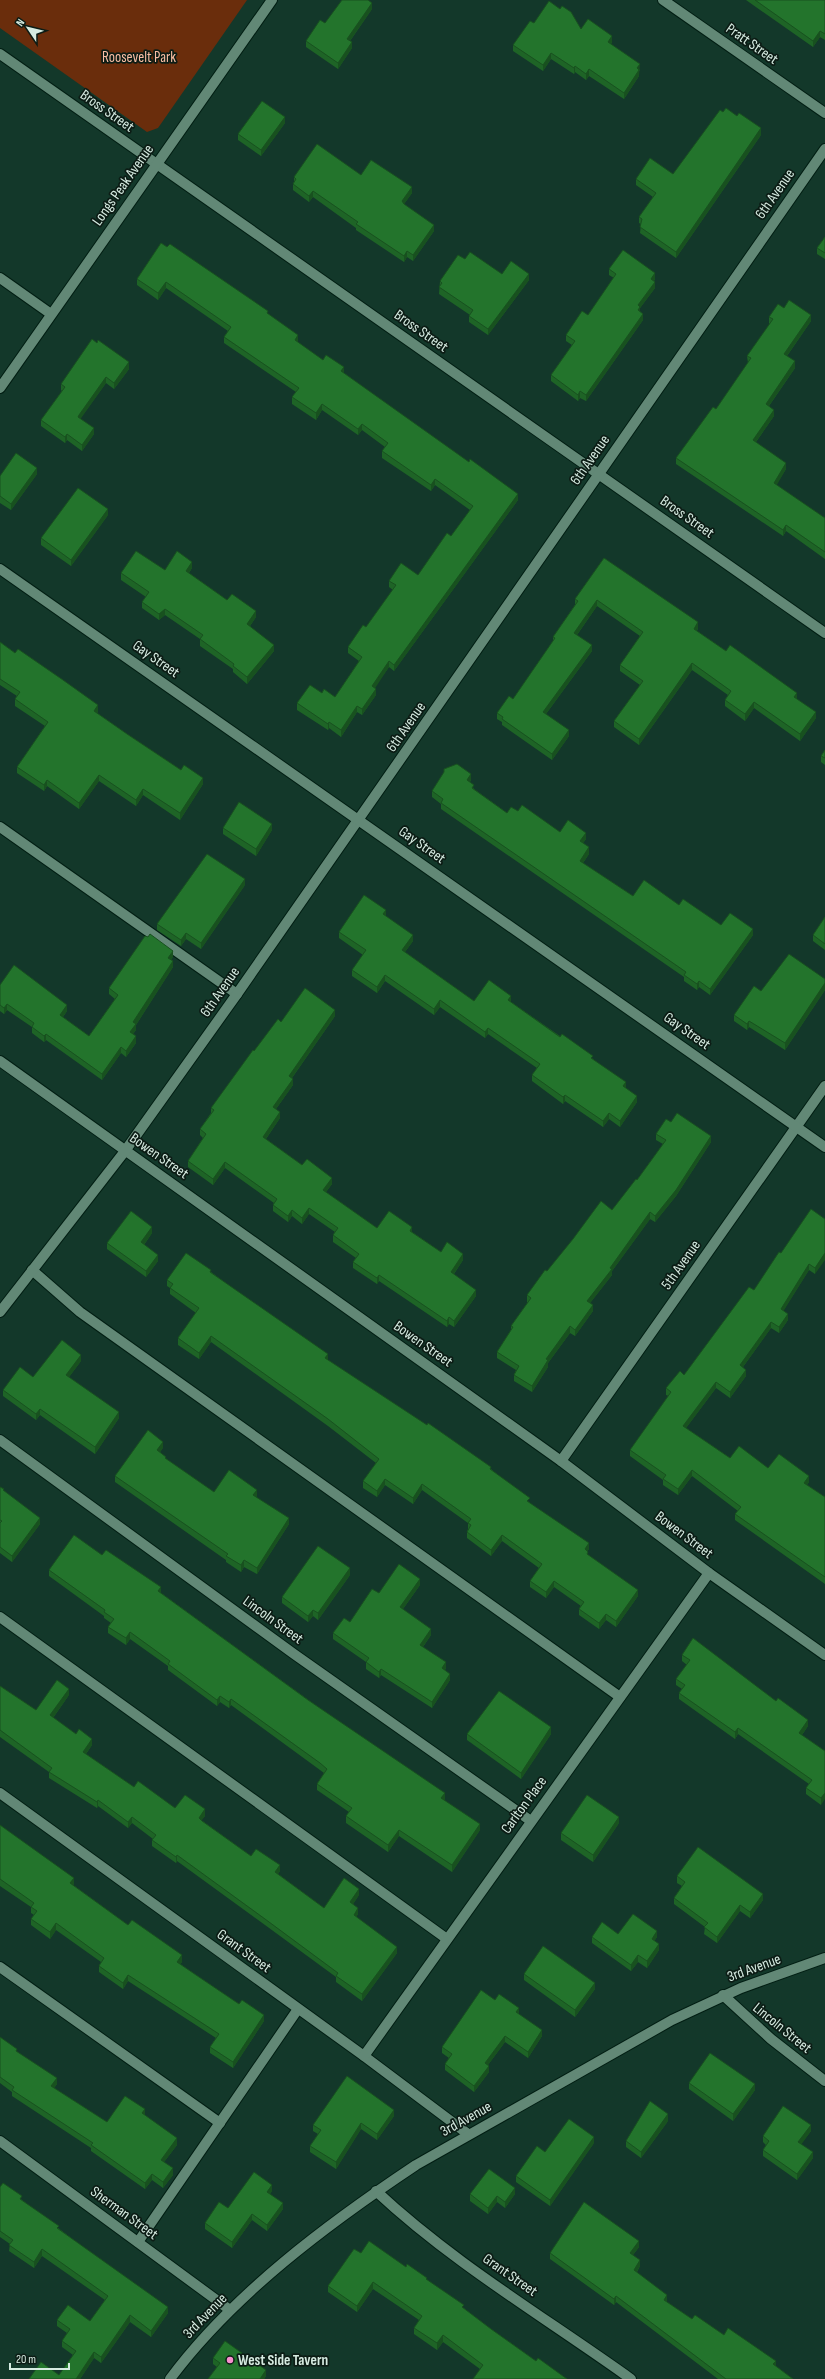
<svg xmlns="http://www.w3.org/2000/svg" width="825" height="2379" viewBox="0 0 825 2379" font-family="'Sofia Sans Condensed',sans-serif">
	<rect width="100%" height="100%" fill="#13382a"/>
	<path fill="#6a2d0c" d="M 0,0 L 247,0 L 158,128 L 147,132 L 0,28 Z"/>
	<g fill="none" stroke-linecap="round" stroke-linejoin="round">
		<defs>
			<g id="service">
				<path d="M 0,278 L 51,314"/>
				<path d="M 0,827 L 237,994"/>
				<path d="M 32,1270 L 80,1312 L 620,1697"/>
				<path d="M 0,1617 L 447,1939"/>
				<path d="M 0,1967 L 220,2123"/>
				<path d="M 138,2242 L 298,2009"/>
			</g>
			<g id="minor">
				<path d="M 663,0 L 825,113"/>
				<path d="M 0,54 L 825,633"/>
				<path d="M 0,1061 L 561,1461 L 709,1573 L 825,1655"/>
				<path d="M 0,1312 L 125,1151 L 237,994 L 825,149"/>
				<path d="M 0,1440 L 294,1654 L 531,1821"/>
				<path d="M 561,1461 L 825,1086"/>
				<path d="M 0,1793 L 364,2056 L 468,2134"/>
				<path d="M 723,1995 L 771,2039 L 825,2081"/>
				<path d="M 364,2056 L 709,1573"/>
				<path d="M 0,2141 L 230,2310"/>
				<path d="M 376,2191 C 453,2263 546,2318 631,2379"/>
			</g>
			<g id="tertiary">
				<path d="M 0,388 L 272,0"/>
				<path d="M 0,569 L 825,1147"/>
				<path d="M 170,2379 C 233,2294 329,2223 416,2165 L 672,2020 L 741,1988 L 825,1958"/>
			</g>
		</defs>
		<use href="#service" stroke="#021e13" stroke-width="12"/>
		<use href="#minor" stroke="#021e13" stroke-width="12"/>
		<use href="#tertiary" stroke="#021e13" stroke-width="12"/>
		<use href="#service" stroke="#628876" stroke-width="10"/>
		<use href="#minor" stroke="#628876" stroke-width="10"/>
		<use href="#tertiary" stroke="#628876" stroke-width="10"/>
	</g>
	<g fill="#1e6426">
		<path d="M 746,0 L 825,0 L 825,40 L 820,37 L 813,47 Z"/>
		<path d="M 372,9 L 350,41 L 352,48 L 338,69 L 306,47 L 306,41 L 325,23 Z"/>
		<path d="M 560,9 L 581,29 L 612,42 L 611,44 L 640,70 L 639,71 L 639,76 L 624,99 L 589,76 L 586,80 L 575,72 L 574,74 L 551,59 L 543,71 L 513,51 L 513,45 L 534,23 Z"/>
		<path d="M 285,123 L 261,156 L 238,140 L 238,134 Z"/>
		<path d="M 761,135 L 676,258 L 640,233 L 641,224 L 639,223 L 639,217 L 653,197 L 636,185 L 636,179 L 673,174 Z"/>
		<path d="M 361,175 L 412,193 L 404,204 L 434,231 L 413,261 L 407,257 L 404,262 L 356,230 L 356,228 L 313,197 L 309,202 L 293,190 L 293,184 L 294,182 L 294,177 Z"/>
		<path d="M 825,237 L 825,259 L 817,254 L 817,248 Z"/>
		<path d="M 161,243 L 268,314 L 298,341 L 297,342 L 323,360 L 344,373 L 518,500 L 394,671 L 389,667 L 374,688 L 376,695 L 362,715 L 357,712 L 341,737 L 329,728 L 328,730 L 297,710 L 297,703 L 322,693 L 335,697 L 359,661 L 348,653 L 348,647 L 366,627 L 393,590 L 389,587 L 389,581 L 418,575 L 451,536 L 470,510 L 435,485 L 431,491 L 382,458 L 382,451 L 385,447 L 362,430 L 358,435 L 322,410 L 316,420 L 292,404 L 292,397 L 296,392 L 224,343 L 224,337 L 228,331 L 166,288 L 158,300 L 137,285 L 137,279 Z"/>
		<path d="M 465,259 L 502,274 L 529,280 L 488,335 L 469,322 L 469,316 L 470,315 L 439,294 L 440,281 Z"/>
		<path d="M 609,269 L 655,279 L 654,281 L 655,288 L 640,308 L 640,312 L 643,320 L 586,401 L 580,398 L 578,401 L 551,381 L 551,375 L 572,345 L 566,341 L 566,335 L 588,315 L 614,278 L 609,275 Z"/>
		<path d="M 784,308 L 811,321 L 787,356 L 795,368 L 769,406 L 774,416 L 756,442 L 786,469 L 776,485 L 825,518 L 825,559 L 786,531 L 783,536 L 676,464 L 676,458 L 716,409 L 748,363 L 747,356 L 770,324 L 769,323 L 769,317 Z"/>
		<path d="M 129,369 L 114,389 L 106,383 L 80,419 L 94,434 L 82,451 L 67,440 L 65,443 L 41,426 L 41,420 L 62,391 L 61,390 L 61,384 Z"/>
		<path d="M 37,474 L 11,510 L 0,503 L 0,476 Z"/>
		<path d="M 108,515 L 71,566 L 41,545 L 41,538 Z"/>
		<path d="M 604,558 L 698,628 L 697,631 L 726,651 L 797,699 L 816,718 L 800,741 L 754,708 L 745,721 L 725,706 L 725,700 L 728,695 L 692,670 L 639,745 L 614,727 L 614,721 L 640,685 L 620,671 L 620,665 L 640,636 L 597,606 L 577,635 L 592,651 L 546,714 L 569,736 L 552,760 L 502,725 L 502,722 L 497,719 L 497,713 L 513,699 L 553,641 L 553,637 L 575,605 L 575,599 Z"/>
		<path d="M 192,568 L 189,573 L 227,600 L 256,617 L 250,626 L 274,651 L 247,684 L 233,672 L 233,669 L 200,646 L 200,639 L 165,615 L 159,620 L 142,608 L 142,602 L 146,597 L 121,580 L 121,573 L 165,570 Z"/>
		<path d="M 0,642 L 98,712 L 97,713 L 127,734 L 181,770 L 203,784 L 180,820 L 143,795 L 136,806 L 99,781 L 79,809 L 47,786 L 44,791 L 17,773 L 17,767 L 45,726 L 15,706 L 15,699 L 17,696 L 0,685 Z"/>
		<path d="M 825,750 L 825,765 L 821,762 L 821,756 Z"/>
		<path d="M 444,769 L 471,780 L 470,782 L 474,789 L 507,813 L 518,811 L 560,832 L 586,839 L 583,843 L 589,854 L 583,863 L 633,896 L 679,905 L 721,925 L 753,935 L 710,995 L 699,987 L 697,990 L 684,981 L 684,977 L 441,809 L 441,804 L 432,797 L 432,791 L 444,773 Z"/>
		<path d="M 223,828 L 272,830 L 256,856 L 223,834 Z"/>
		<path d="M 245,885 L 201,949 L 186,939 L 181,946 L 157,930 L 157,924 Z"/>
		<path d="M 386,916 L 413,941 L 405,952 L 474,1001 L 511,1002 L 593,1059 L 626,1088 L 637,1102 L 620,1127 L 609,1119 L 603,1127 L 565,1101 L 563,1104 L 532,1081 L 532,1075 L 537,1068 L 488,1034 L 485,1038 L 440,1007 L 434,1015 L 385,981 L 377,993 L 352,976 L 352,970 L 363,955 L 339,938 L 339,932 Z"/>
		<path d="M 825,917 L 825,950 L 813,941 L 813,935 Z"/>
		<path d="M 173,957 L 171,960 L 173,967 L 136,1025 L 136,1030 L 133,1034 L 136,1043 L 126,1057 L 121,1053 L 102,1080 L 46,1040 L 44,1042 L 32,1033 L 32,1027 L 7,1010 L 4,1014 L 0,1011 L 0,985 L 67,1011 L 63,1017 L 89,1036 L 115,999 L 109,994 L 109,988 Z"/>
		<path d="M 825,979 L 825,990 L 785,1050 L 749,1027 L 747,1030 L 734,1021 L 734,1015 L 761,991 Z"/>
		<path d="M 335,1016 L 292,1078 L 293,1085 L 276,1109 L 280,1118 L 266,1139 L 302,1165 L 332,1184 L 326,1192 L 377,1228 L 412,1232 L 441,1252 L 463,1260 L 454,1274 L 476,1296 L 454,1327 L 449,1324 L 447,1327 L 379,1281 L 377,1284 L 353,1268 L 353,1262 L 356,1258 L 333,1242 L 333,1235 L 335,1232 L 309,1214 L 302,1224 L 292,1216 L 288,1222 L 273,1211 L 273,1205 L 274,1203 L 225,1168 L 213,1185 L 188,1167 L 188,1161 L 203,1138 L 200,1135 L 200,1129 L 211,1113 L 211,1108 L 254,1051 L 281,1022 Z"/>
		<path d="M 671,1122 L 711,1142 L 676,1196 L 655,1222 L 650,1219 L 612,1271 L 612,1275 L 590,1303 L 593,1311 L 575,1336 L 570,1333 L 548,1363 L 548,1367 L 532,1392 L 514,1381 L 514,1375 L 516,1370 L 497,1358 L 497,1352 L 511,1330 L 511,1326 L 528,1302 L 527,1302 L 527,1295 L 547,1271 L 612,1210 L 637,1180 L 663,1144 L 656,1140 L 656,1134 Z"/>
		<path d="M 825,1219 L 815,1274 L 809,1270 L 783,1311 L 788,1320 L 779,1333 L 771,1328 L 743,1367 L 746,1376 L 730,1398 L 716,1388 L 686,1428 L 730,1458 L 768,1468 L 809,1482 L 807,1485 L 825,1497 L 825,1584 L 735,1520 L 735,1514 L 738,1511 L 692,1476 L 678,1495 L 663,1485 L 663,1480 L 630,1456 L 630,1450 L 669,1396 L 666,1395 L 666,1388 L 684,1375 L 754,1290 L 781,1253 Z"/>
		<path d="M 152,1233 L 144,1245 L 158,1261 L 146,1277 L 107,1249 L 107,1243 Z"/>
		<path d="M 211,1272 L 328,1360 L 491,1469 L 530,1503 L 589,1549 L 587,1551 L 588,1555 L 638,1596 L 616,1627 L 606,1620 L 599,1629 L 579,1615 L 579,1609 L 581,1606 L 554,1587 L 546,1598 L 530,1587 L 530,1581 L 539,1568 L 502,1541 L 491,1556 L 467,1538 L 467,1532 L 468,1529 L 468,1523 L 422,1490 L 413,1504 L 385,1485 L 377,1497 L 363,1488 L 363,1481 L 376,1463 L 328,1426 L 211,1342 L 199,1359 L 178,1345 L 178,1338 L 196,1313 L 170,1294 L 170,1288 L 167,1286 L 167,1280 Z"/>
		<path d="M 81,1361 L 69,1377 L 119,1418 L 95,1454 L 40,1415 L 36,1420 L 3,1396 L 3,1390 L 33,1377 Z"/>
		<path d="M 163,1448 L 160,1452 L 166,1459 L 214,1492 L 257,1496 L 256,1497 L 289,1524 L 257,1574 L 244,1567 L 241,1572 L 226,1562 L 226,1560 L 115,1482 L 115,1476 Z"/>
		<path d="M 0,1487 L 4,1491 L 40,1524 L 12,1562 L 0,1553 Z"/>
		<path d="M 102,1555 L 161,1593 L 445,1799 L 444,1800 L 480,1830 L 452,1872 L 399,1836 L 388,1852 L 346,1823 L 346,1816 L 349,1812 L 317,1790 L 317,1784 L 324,1773 L 320,1770 L 231,1705 L 229,1708 L 220,1702 L 217,1706 L 168,1670 L 168,1666 L 130,1639 L 126,1645 L 108,1633 L 108,1627 L 111,1623 L 104,1618 L 104,1616 L 49,1576 L 49,1570 Z"/>
		<path d="M 350,1575 L 318,1620 L 313,1616 L 308,1622 L 282,1603 L 282,1597 Z"/>
		<path d="M 420,1585 L 403,1609 L 431,1635 L 423,1647 L 446,1668 L 445,1670 L 450,1680 L 432,1708 L 381,1675 L 379,1678 L 366,1669 L 366,1662 L 333,1639 L 333,1633 L 350,1622 L 379,1593 Z"/>
		<path d="M 682,1655 L 808,1726 L 802,1735 L 825,1751 L 821,1805 L 806,1794 L 806,1788 L 809,1784 L 738,1734 L 735,1739 L 679,1699 L 679,1693 L 682,1689 L 676,1685 L 676,1679 L 687,1665 L 682,1661 Z"/>
		<path d="M 0,1686 L 36,1710 L 69,1695 L 53,1718 L 76,1734 L 92,1745 L 86,1754 L 134,1787 L 175,1808 L 205,1816 L 201,1820 L 251,1856 L 280,1871 L 278,1874 L 324,1908 L 359,1895 L 353,1904 L 358,1914 L 356,1917 L 397,1953 L 362,2001 L 336,1982 L 336,1977 L 265,1925 L 177,1861 L 176,1863 L 152,1846 L 152,1840 L 153,1839 L 132,1823 L 128,1828 L 98,1806 L 97,1808 L 49,1778 L 49,1772 L 0,1737 Z"/>
		<path d="M 467,1734 L 551,1734 L 521,1779 L 467,1740 Z"/>
		<path d="M 619,1823 L 593,1862 L 561,1840 L 561,1833 Z"/>
		<path d="M 0,1825 L 74,1884 L 73,1885 L 128,1925 L 182,1962 L 180,1964 L 196,1975 L 264,2021 L 233,2068 L 210,2053 L 210,2047 L 216,2038 L 128,1981 L 123,1989 L 99,1972 L 99,1966 L 101,1962 L 56,1930 L 50,1939 L 31,1925 L 31,1919 L 34,1915 L 31,1913 L 31,1907 L 0,1886 Z"/>
		<path d="M 677,1876 L 763,1900 L 750,1918 L 740,1911 L 717,1943 L 704,1934 L 705,1927 L 674,1904 L 674,1898 L 682,1886 L 677,1883 Z"/>
		<path d="M 618,1934 L 657,1937 L 654,1941 L 659,1950 L 647,1968 L 638,1962 L 631,1971 L 592,1943 L 592,1937 Z"/>
		<path d="M 524,1974 L 595,1989 L 575,2017 L 524,1980 Z"/>
		<path d="M 495,2000 L 519,2014 L 542,2036 L 528,2058 L 505,2042 L 488,2065 L 489,2072 L 474,2092 L 445,2070 L 445,2064 L 449,2058 L 442,2053 L 442,2047 Z"/>
		<path d="M 0,2037 L 17,2052 L 57,2084 L 54,2088 L 107,2122 L 145,2115 L 177,2145 L 164,2162 L 173,2175 L 163,2188 L 152,2180 L 145,2189 L 91,2151 L 91,2148 L 12,2096 L 12,2092 L 0,2083 Z"/>
		<path d="M 689,2083 L 755,2090 L 733,2121 L 689,2089 Z"/>
		<path d="M 394,2116 L 377,2140 L 361,2129 L 336,2169 L 310,2152 L 310,2146 L 318,2134 L 313,2131 L 313,2125 Z"/>
		<path d="M 668,2121 L 641,2158 L 626,2147 L 626,2141 Z"/>
		<path d="M 811,2131 L 801,2144 L 813,2158 L 797,2180 L 763,2156 L 763,2150 L 766,2145 L 763,2142 L 763,2136 Z"/>
		<path d="M 594,2143 L 550,2206 L 516,2182 L 516,2176 Z"/>
		<path d="M 0,2187 L 22,2200 L 168,2313 L 151,2337 L 130,2322 L 101,2363 L 94,2358 L 80,2379 L 29,2379 L 59,2375 L 73,2355 L 62,2347 L 62,2341 L 67,2333 L 57,2326 L 57,2320 L 90,2321 L 105,2300 L 42,2256 L 34,2268 L 9,2251 L 10,2244 L 0,2237 Z"/>
		<path d="M 272,2191 L 270,2194 L 283,2209 L 267,2231 L 252,2220 L 232,2248 L 205,2229 L 205,2223 L 228,2208 Z"/>
		<path d="M 470,2194 L 515,2194 L 505,2208 L 497,2202 L 488,2214 L 470,2201 Z"/>
		<path d="M 639,2247 L 633,2255 L 640,2266 L 637,2272 L 667,2301 L 667,2302 L 692,2319 L 724,2335 L 776,2366 L 793,2379 L 718,2379 L 616,2302 L 614,2305 L 550,2259 L 550,2253 Z"/>
		<path d="M 361,2253 L 406,2267 L 427,2280 L 491,2329 L 536,2361 L 567,2379 L 480,2369 L 443,2342 L 437,2350 L 414,2334 L 414,2328 L 419,2320 L 373,2289 L 357,2312 L 328,2292 L 328,2286 Z"/>
		<path d="M 213,2358 L 266,2376 L 264,2379 L 208,2379 L 217,2367 L 213,2364 Z"/>
	</g>
	<g fill="#18511f">
		<path d="M 372,3 L 372,9 L 347,45 L 347,39 Z"/>
		<path d="M 820,31 L 820,37 L 813,47 L 813,41 Z"/>
		<path d="M 612,36 L 612,42 L 608,49 L 608,42 Z"/>
		<path d="M 352,42 L 352,48 L 338,69 L 338,63 Z"/>
		<path d="M 551,53 L 551,59 L 543,71 L 543,65 Z"/>
		<path d="M 640,64 L 639,76 L 624,99 L 624,93 Z"/>
		<path d="M 575,66 L 575,72 L 574,74 L 574,68 Z"/>
		<path d="M 589,69 L 589,76 L 586,80 L 586,74 Z"/>
		<path d="M 285,117 L 285,123 L 261,156 L 261,150 Z"/>
		<path d="M 761,128 L 761,135 L 676,258 L 676,252 Z"/>
		<path d="M 412,187 L 412,193 L 402,207 L 402,201 Z"/>
		<path d="M 313,191 L 313,197 L 309,202 L 309,196 Z"/>
		<path d="M 434,225 L 434,231 L 413,261 L 413,255 Z"/>
		<path d="M 407,251 L 407,257 L 404,262 L 404,256 Z"/>
		<path d="M 655,273 L 655,279 L 651,285 L 651,279 Z"/>
		<path d="M 529,274 L 529,280 L 488,335 L 488,329 Z"/>
		<path d="M 166,282 L 166,288 L 158,300 L 158,293 Z"/>
		<path d="M 655,282 L 655,288 L 640,308 L 640,313 L 638,316 L 638,305 Z"/>
		<path d="M 643,314 L 643,320 L 586,401 L 586,395 Z"/>
		<path d="M 811,315 L 811,321 L 784,360 L 784,354 Z"/>
		<path d="M 298,335 L 298,341 L 295,347 L 295,340 Z"/>
		<path d="M 795,361 L 795,368 L 766,410 L 766,404 Z"/>
		<path d="M 129,362 L 129,369 L 114,389 L 114,383 Z"/>
		<path d="M 344,367 L 344,373 L 341,371 Z"/>
		<path d="M 106,377 L 106,383 L 79,421 L 78,417 L 79,415 Z"/>
		<path d="M 580,391 L 580,398 L 578,401 L 578,395 Z"/>
		<path d="M 322,404 L 322,410 L 316,420 L 316,413 Z"/>
		<path d="M 774,410 L 774,416 L 753,446 L 753,440 Z"/>
		<path d="M 362,424 L 362,430 L 358,435 L 358,429 Z"/>
		<path d="M 94,428 L 94,434 L 82,451 L 82,445 Z"/>
		<path d="M 67,434 L 67,440 L 65,443 L 65,437 Z"/>
		<path d="M 786,463 L 786,469 L 774,490 L 774,483 Z"/>
		<path d="M 37,468 L 37,474 L 11,510 L 11,504 Z"/>
		<path d="M 435,479 L 435,485 L 431,491 L 431,485 Z"/>
		<path d="M 518,494 L 518,500 L 394,671 L 394,665 Z"/>
		<path d="M 108,509 L 108,515 L 71,566 L 71,560 Z"/>
		<path d="M 786,525 L 786,531 L 783,536 L 783,530 Z"/>
		<path d="M 192,562 L 192,568 L 186,577 L 186,571 Z"/>
		<path d="M 597,600 L 597,606 L 574,639 L 574,633 Z"/>
		<path d="M 165,609 L 165,615 L 159,620 L 159,614 Z"/>
		<path d="M 256,611 L 256,617 L 247,630 L 247,624 Z"/>
		<path d="M 698,622 L 698,628 L 694,635 L 694,629 Z"/>
		<path d="M 274,645 L 274,651 L 247,684 L 247,677 Z"/>
		<path d="M 592,645 L 592,651 L 543,718 L 543,712 Z"/>
		<path d="M 389,661 L 389,667 L 372,693 L 372,686 Z"/>
		<path d="M 692,663 L 692,670 L 639,745 L 639,739 Z"/>
		<path d="M 376,689 L 376,695 L 362,715 L 362,709 Z"/>
		<path d="M 797,693 L 797,699 L 794,697 Z"/>
		<path d="M 754,702 L 754,708 L 745,721 L 745,714 Z"/>
		<path d="M 98,705 L 98,712 L 94,717 L 94,711 Z"/>
		<path d="M 357,706 L 357,712 L 341,737 L 341,730 Z"/>
		<path d="M 816,712 L 816,718 L 800,741 L 800,734 Z"/>
		<path d="M 329,722 L 329,728 L 328,730 L 328,724 Z"/>
		<path d="M 569,730 L 569,736 L 552,760 L 552,754 Z"/>
		<path d="M 471,774 L 471,780 L 467,786 L 467,780 Z"/>
		<path d="M 99,775 L 99,781 L 79,809 L 79,803 Z"/>
		<path d="M 203,778 L 203,784 L 180,820 L 180,813 Z"/>
		<path d="M 47,780 L 47,786 L 44,791 L 44,785 Z"/>
		<path d="M 143,789 L 143,795 L 136,806 L 136,800 Z"/>
		<path d="M 272,824 L 272,830 L 256,856 L 256,849 Z"/>
		<path d="M 586,833 L 586,839 L 580,847 L 580,841 Z"/>
		<path d="M 589,847 L 589,854 L 580,867 L 580,861 Z"/>
		<path d="M 245,879 L 245,885 L 201,949 L 201,943 Z"/>
		<path d="M 386,910 L 386,916 L 383,914 Z"/>
		<path d="M 753,929 L 753,935 L 710,995 L 710,989 Z"/>
		<path d="M 186,933 L 186,939 L 181,946 L 181,940 Z"/>
		<path d="M 413,935 L 413,941 L 402,956 L 402,950 Z"/>
		<path d="M 173,951 L 173,957 L 168,964 L 168,958 Z"/>
		<path d="M 173,961 L 173,967 L 136,1025 L 136,1030 L 130,1038 L 130,1032 L 133,1022 Z"/>
		<path d="M 385,975 L 385,981 L 377,993 L 377,987 Z"/>
		<path d="M 699,981 L 699,987 L 697,990 L 697,984 Z"/>
		<path d="M 825,983 L 825,990 L 785,1050 L 785,1043 Z"/>
		<path d="M 511,996 L 511,1002 L 508,1006 L 508,1000 Z"/>
		<path d="M 440,1000 L 440,1007 L 434,1015 L 434,1009 Z"/>
		<path d="M 7,1004 L 7,1010 L 4,1014 L 4,1008 Z"/>
		<path d="M 67,1005 L 67,1011 L 60,1021 L 60,1015 Z"/>
		<path d="M 335,1010 L 335,1016 L 289,1082 L 289,1076 Z"/>
		<path d="M 749,1021 L 749,1027 L 747,1030 L 747,1024 Z"/>
		<path d="M 488,1028 L 488,1034 L 485,1038 L 485,1032 Z"/>
		<path d="M 46,1034 L 46,1040 L 44,1042 L 44,1036 Z"/>
		<path d="M 136,1036 L 136,1043 L 126,1057 L 126,1051 Z"/>
		<path d="M 121,1047 L 121,1053 L 102,1080 L 102,1074 Z"/>
		<path d="M 293,1079 L 293,1085 L 273,1113 L 273,1107 Z"/>
		<path d="M 626,1082 L 626,1088 L 623,1093 L 623,1086 Z"/>
		<path d="M 565,1095 L 565,1101 L 563,1104 L 563,1097 Z"/>
		<path d="M 637,1096 L 637,1102 L 620,1127 L 620,1121 Z"/>
		<path d="M 280,1112 L 280,1118 L 263,1143 L 263,1137 Z"/>
		<path d="M 609,1113 L 609,1119 L 603,1127 L 603,1121 Z"/>
		<path d="M 711,1136 L 711,1142 L 676,1196 L 655,1222 L 655,1216 Z"/>
		<path d="M 225,1162 L 225,1168 L 213,1185 L 213,1179 Z"/>
		<path d="M 332,1178 L 332,1184 L 323,1196 L 323,1190 Z"/>
		<path d="M 309,1208 L 309,1214 L 302,1224 L 302,1218 Z"/>
		<path d="M 292,1210 L 292,1216 L 288,1222 L 288,1216 Z"/>
		<path d="M 650,1212 L 650,1219 L 612,1271 L 612,1275 L 587,1307 L 587,1301 L 610,1268 Z"/>
		<path d="M 152,1227 L 152,1233 L 141,1249 L 141,1242 Z"/>
		<path d="M 412,1227 L 412,1233 L 410,1231 Z"/>
		<path d="M 825,1253 L 825,1260 L 815,1274 L 815,1268 Z"/>
		<path d="M 463,1254 L 463,1260 L 451,1278 L 451,1272 Z"/>
		<path d="M 158,1255 L 158,1261 L 146,1277 L 146,1271 Z"/>
		<path d="M 809,1264 L 809,1270 L 781,1315 L 781,1309 Z"/>
		<path d="M 379,1275 L 379,1281 L 377,1284 L 377,1278 Z"/>
		<path d="M 476,1290 L 476,1296 L 454,1327 L 454,1321 Z"/>
		<path d="M 593,1305 L 593,1311 L 575,1336 L 575,1330 Z"/>
		<path d="M 788,1314 L 788,1320 L 779,1333 L 779,1327 Z"/>
		<path d="M 449,1317 L 449,1324 L 447,1327 L 447,1321 Z"/>
		<path d="M 771,1322 L 771,1328 L 740,1371 L 740,1365 Z"/>
		<path d="M 570,1326 L 570,1333 L 548,1363 L 548,1367 L 532,1392 L 532,1386 L 546,1359 Z"/>
		<path d="M 211,1336 L 211,1342 L 199,1359 L 199,1353 Z"/>
		<path d="M 328,1354 L 328,1360 L 325,1364 L 325,1358 Z"/>
		<path d="M 81,1355 L 81,1361 L 66,1381 L 66,1375 Z"/>
		<path d="M 746,1370 L 746,1376 L 730,1398 L 730,1392 Z"/>
		<path d="M 716,1382 L 716,1388 L 683,1432 L 683,1426 Z"/>
		<path d="M 40,1409 L 40,1415 L 36,1420 L 36,1414 Z"/>
		<path d="M 119,1412 L 119,1418 L 95,1454 L 95,1447 Z"/>
		<path d="M 163,1442 L 163,1448 L 157,1456 L 157,1450 Z"/>
		<path d="M 692,1470 L 692,1476 L 678,1495 L 678,1489 Z"/>
		<path d="M 809,1476 L 809,1482 L 804,1489 L 804,1483 Z"/>
		<path d="M 385,1479 L 385,1485 L 377,1497 L 377,1491 Z"/>
		<path d="M 422,1484 L 422,1490 L 413,1504 L 413,1498 Z"/>
		<path d="M 257,1490 L 257,1496 L 253,1502 L 253,1495 Z"/>
		<path d="M 40,1518 L 40,1524 L 12,1562 L 12,1556 Z"/>
		<path d="M 289,1518 L 289,1524 L 257,1574 L 257,1568 Z"/>
		<path d="M 502,1535 L 502,1541 L 491,1556 L 491,1550 Z"/>
		<path d="M 589,1543 L 589,1549 L 585,1555 L 585,1549 Z"/>
		<path d="M 244,1560 L 244,1567 L 241,1572 L 241,1565 Z"/>
		<path d="M 350,1568 L 350,1575 L 318,1620 L 318,1613 Z"/>
		<path d="M 420,1579 L 420,1585 L 400,1613 L 400,1607 Z"/>
		<path d="M 554,1581 L 554,1587 L 546,1598 L 546,1592 Z"/>
		<path d="M 161,1587 L 161,1594 L 158,1591 Z"/>
		<path d="M 638,1590 L 638,1596 L 616,1627 L 616,1621 Z"/>
		<path d="M 313,1610 L 313,1616 L 308,1622 L 308,1616 Z"/>
		<path d="M 606,1614 L 606,1620 L 599,1629 L 599,1623 Z"/>
		<path d="M 431,1629 L 431,1635 L 420,1651 L 420,1645 Z"/>
		<path d="M 130,1632 L 130,1639 L 126,1645 L 126,1638 Z"/>
		<path d="M 446,1662 L 446,1668 L 442,1675 L 442,1668 Z"/>
		<path d="M 381,1669 L 381,1675 L 379,1678 L 379,1672 Z"/>
		<path d="M 450,1674 L 450,1680 L 432,1708 L 432,1702 Z"/>
		<path d="M 69,1689 L 69,1695 L 50,1722 L 50,1715 Z"/>
		<path d="M 220,1696 L 220,1702 L 217,1706 L 217,1700 Z"/>
		<path d="M 231,1699 L 231,1705 L 229,1708 L 229,1702 Z"/>
		<path d="M 808,1720 L 808,1726 L 799,1739 L 799,1733 Z"/>
		<path d="M 551,1727 L 551,1734 L 521,1779 L 521,1773 Z"/>
		<path d="M 738,1728 L 738,1734 L 735,1739 L 735,1732 Z"/>
		<path d="M 92,1739 L 92,1745 L 83,1758 L 83,1752 Z"/>
		<path d="M 445,1793 L 445,1799 L 441,1805 L 441,1798 Z"/>
		<path d="M 825,1793 L 825,1799 L 821,1805 L 821,1798 Z"/>
		<path d="M 98,1800 L 98,1806 L 97,1808 L 97,1802 Z"/>
		<path d="M 205,1809 L 205,1816 L 199,1824 L 199,1818 Z"/>
		<path d="M 132,1817 L 132,1823 L 128,1828 L 128,1822 Z"/>
		<path d="M 619,1817 L 619,1823 L 593,1862 L 593,1855 Z"/>
		<path d="M 480,1824 L 480,1830 L 452,1872 L 452,1865 Z"/>
		<path d="M 399,1830 L 399,1836 L 388,1852 L 388,1845 Z"/>
		<path d="M 177,1855 L 177,1861 L 176,1863 L 176,1857 Z"/>
		<path d="M 280,1865 L 280,1871 L 275,1878 L 275,1872 Z"/>
		<path d="M 74,1878 L 74,1884 L 70,1889 L 70,1883 Z"/>
		<path d="M 359,1889 L 359,1895 L 350,1909 L 350,1902 Z"/>
		<path d="M 763,1894 L 763,1900 L 750,1918 L 750,1912 Z"/>
		<path d="M 740,1905 L 740,1911 L 717,1943 L 717,1937 Z"/>
		<path d="M 358,1908 L 358,1914 L 354,1921 L 354,1915 Z"/>
		<path d="M 56,1923 L 56,1930 L 50,1939 L 50,1932 Z"/>
		<path d="M 657,1931 L 657,1937 L 652,1945 L 652,1939 Z"/>
		<path d="M 659,1944 L 659,1950 L 647,1968 L 647,1961 Z"/>
		<path d="M 397,1947 L 397,1953 L 362,2001 L 362,1994 Z"/>
		<path d="M 182,1955 L 182,1962 L 177,1968 L 177,1962 Z"/>
		<path d="M 638,1955 L 638,1962 L 631,1971 L 631,1965 Z"/>
		<path d="M 128,1975 L 128,1981 L 123,1989 L 123,1983 Z"/>
		<path d="M 595,1983 L 595,1989 L 575,2017 L 575,2010 Z"/>
		<path d="M 519,2008 L 519,2014 L 516,2012 Z"/>
		<path d="M 264,2015 L 264,2021 L 233,2068 L 233,2062 Z"/>
		<path d="M 542,2030 L 542,2036 L 528,2058 L 528,2052 Z"/>
		<path d="M 505,2036 L 505,2042 L 485,2069 L 485,2063 Z"/>
		<path d="M 489,2066 L 489,2072 L 474,2092 L 474,2086 Z"/>
		<path d="M 57,2078 L 57,2084 L 51,2092 L 51,2086 Z"/>
		<path d="M 755,2084 L 755,2090 L 733,2121 L 733,2114 Z"/>
		<path d="M 145,2109 L 145,2116 L 142,2113 Z"/>
		<path d="M 394,2110 L 394,2116 L 377,2140 L 377,2134 Z"/>
		<path d="M 668,2114 L 668,2121 L 641,2158 L 641,2152 Z"/>
		<path d="M 361,2123 L 361,2129 L 336,2169 L 336,2162 Z"/>
		<path d="M 811,2125 L 811,2131 L 798,2149 L 798,2142 Z"/>
		<path d="M 594,2137 L 594,2143 L 550,2206 L 550,2200 Z"/>
		<path d="M 177,2138 L 177,2145 L 161,2166 L 161,2160 Z"/>
		<path d="M 813,2152 L 813,2158 L 797,2180 L 797,2174 Z"/>
		<path d="M 173,2168 L 173,2175 L 163,2188 L 163,2182 Z"/>
		<path d="M 152,2174 L 152,2180 L 145,2189 L 145,2183 Z"/>
		<path d="M 272,2185 L 272,2191 L 267,2198 L 267,2192 Z"/>
		<path d="M 515,2188 L 515,2194 L 505,2208 L 505,2202 Z"/>
		<path d="M 497,2196 L 497,2202 L 488,2214 L 488,2208 Z"/>
		<path d="M 283,2203 L 283,2209 L 267,2231 L 267,2225 Z"/>
		<path d="M 252,2214 L 252,2220 L 232,2248 L 232,2242 Z"/>
		<path d="M 639,2241 L 639,2247 L 630,2259 L 630,2253 Z"/>
		<path d="M 42,2249 L 42,2256 L 34,2268 L 34,2262 Z"/>
		<path d="M 640,2260 L 640,2266 L 634,2276 L 634,2270 Z"/>
		<path d="M 373,2282 L 373,2289 L 357,2312 L 357,2306 Z"/>
		<path d="M 667,2295 L 667,2301 L 664,2306 L 664,2300 Z"/>
		<path d="M 616,2296 L 616,2302 L 614,2305 L 614,2299 Z"/>
		<path d="M 168,2307 L 168,2313 L 151,2337 L 151,2331 Z"/>
		<path d="M 130,2315 L 130,2322 L 101,2363 L 101,2357 Z"/>
		<path d="M 443,2335 L 443,2342 L 437,2350 L 437,2343 Z"/>
		<path d="M 94,2352 L 94,2358 L 80,2379 L 76,2379 Z"/>
		<path d="M 776,2361 L 776,2367 L 773,2364 Z"/>
		<path d="M 266,2370 L 266,2376 L 264,2379 L 260,2379 Z"/>
	</g>
	<g fill="#23742c" stroke="#18511f">
		<path d="M 342,0 L 368,0 L 372,3 L 347,39 L 352,42 L 338,63 L 306,41 L 320,20 L 325,23 Z"/>
		<path d="M 755,0 L 825,0 L 825,34 L 820,31 L 813,41 Z"/>
		<path d="M 549,1 L 560,9 L 562,6 L 571,12 L 581,29 L 588,19 L 612,36 L 608,42 L 640,64 L 637,68 L 639,70 L 624,93 L 589,69 L 586,74 L 575,66 L 574,68 L 551,53 L 543,65 L 513,45 L 530,21 L 534,23 Z"/>
		<path d="M 262,101 L 285,117 L 261,150 L 238,134 Z"/>
		<path d="M 726,108 L 737,116 L 739,113 L 761,128 L 676,252 L 640,227 L 642,219 L 639,217 L 656,193 L 636,179 L 650,158 L 673,174 L 720,110 L 723,112 Z"/>
		<path d="M 317,144 L 361,175 L 371,160 L 412,187 L 402,201 L 404,204 L 434,225 L 413,255 L 407,251 L 404,256 L 356,224 L 358,222 L 313,191 L 309,196 L 293,184 L 296,179 L 294,177 Z"/>
		<path d="M 825,237 L 825,253 L 817,248 Z"/>
		<path d="M 161,243 L 167,247 L 170,244 L 268,311 L 267,313 L 298,335 L 295,340 L 323,360 L 326,355 L 344,367 L 341,371 L 469,462 L 470,459 L 518,494 L 394,665 L 389,661 L 372,686 L 376,689 L 362,709 L 357,706 L 341,730 L 329,722 L 328,724 L 297,703 L 310,685 L 322,693 L 324,689 L 335,697 L 362,657 L 348,647 L 363,625 L 366,627 L 396,585 L 389,581 L 401,563 L 418,575 L 447,533 L 451,536 L 473,506 L 435,479 L 431,485 L 382,451 L 388,443 L 362,424 L 358,429 L 322,404 L 316,413 L 292,397 L 299,388 L 224,337 L 231,327 L 166,282 L 158,293 L 137,279 Z"/>
		<path d="M 623,250 L 655,273 L 651,279 L 655,282 L 638,305 L 640,307 L 638,310 L 643,314 L 586,395 L 580,391 L 578,395 L 551,375 L 575,341 L 566,335 L 582,311 L 588,315 L 616,274 L 609,269 Z"/>
		<path d="M 470,252 L 502,274 L 511,261 L 529,274 L 488,329 L 469,316 L 473,310 L 439,287 L 442,283 L 440,281 L 458,255 L 465,259 Z"/>
		<path d="M 789,300 L 811,315 L 784,354 L 795,361 L 766,404 L 774,410 L 753,440 L 786,463 L 774,483 L 825,518 L 825,552 L 786,525 L 783,530 L 676,458 L 713,407 L 716,409 L 751,358 L 747,356 L 773,319 L 769,317 L 778,304 L 784,308 Z"/>
		<path d="M 92,339 L 97,343 L 98,340 L 129,362 L 114,383 L 106,377 L 79,415 L 78,417 L 94,428 L 82,445 L 67,434 L 65,437 L 41,420 L 65,387 L 61,384 Z"/>
		<path d="M 16,453 L 37,468 L 11,504 L 0,496 L 0,476 Z"/>
		<path d="M 78,488 L 108,509 L 71,560 L 41,538 Z"/>
		<path d="M 136,551 L 165,570 L 177,551 L 192,562 L 186,571 L 227,600 L 232,594 L 256,611 L 247,624 L 274,645 L 247,677 L 233,666 L 234,664 L 200,639 L 203,635 L 165,609 L 159,614 L 142,602 L 149,592 L 121,573 Z"/>
		<path d="M 604,558 L 698,622 L 694,629 L 726,651 L 730,645 L 797,693 L 794,697 L 816,712 L 800,734 L 754,702 L 745,714 L 725,700 L 731,691 L 692,663 L 639,739 L 614,721 L 643,681 L 620,665 L 643,632 L 597,600 L 574,633 L 592,645 L 543,712 L 569,730 L 552,754 L 502,719 L 503,717 L 497,713 L 509,696 L 513,699 L 555,638 L 553,637 L 578,601 L 575,599 Z"/>
		<path d="M 0,642 L 15,653 L 18,649 L 63,680 L 98,705 L 94,711 L 127,734 L 181,770 L 184,765 L 203,778 L 180,813 L 143,789 L 136,800 L 99,775 L 79,803 L 47,780 L 44,785 L 17,767 L 48,722 L 15,699 L 20,692 L 0,679 Z"/>
		<path d="M 825,750 L 825,758 L 821,756 Z"/>
		<path d="M 457,764 L 471,774 L 467,780 L 474,785 L 472,788 L 507,813 L 511,807 L 518,811 L 522,805 L 560,832 L 568,820 L 586,833 L 580,841 L 589,847 L 580,861 L 633,896 L 644,880 L 679,905 L 683,899 L 721,925 L 730,913 L 753,929 L 710,989 L 699,981 L 697,984 L 684,975 L 686,972 L 441,803 L 443,799 L 432,791 L 444,772 L 444,769 Z"/>
		<path d="M 239,802 L 272,824 L 256,849 L 223,828 Z"/>
		<path d="M 207,854 L 245,879 L 201,943 L 186,933 L 181,940 L 157,924 Z"/>
		<path d="M 364,895 L 386,910 L 383,914 L 413,935 L 402,950 L 474,1001 L 489,980 L 511,996 L 508,1000 L 560,1037 L 562,1034 L 593,1056 L 591,1058 L 626,1082 L 623,1086 L 637,1096 L 620,1121 L 609,1113 L 603,1121 L 565,1095 L 563,1097 L 532,1075 L 540,1064 L 488,1028 L 485,1032 L 440,1000 L 434,1009 L 385,975 L 377,987 L 352,970 L 366,950 L 339,932 Z"/>
		<path d="M 825,917 L 825,944 L 813,935 Z"/>
		<path d="M 150,934 L 173,951 L 168,958 L 173,961 L 133,1022 L 136,1024 L 130,1032 L 136,1036 L 126,1051 L 121,1047 L 102,1074 L 46,1034 L 44,1036 L 32,1027 L 34,1023 L 7,1004 L 4,1008 L 0,1005 L 0,985 L 14,965 L 67,1005 L 60,1015 L 89,1036 L 118,995 L 109,988 L 145,936 L 148,937 Z"/>
		<path d="M 789,954 L 825,979 L 825,983 L 785,1043 L 749,1021 L 747,1024 L 734,1015 L 754,986 L 761,991 Z"/>
		<path d="M 305,988 L 335,1010 L 289,1076 L 293,1079 L 273,1107 L 280,1112 L 263,1137 L 302,1165 L 307,1159 L 332,1178 L 323,1190 L 377,1228 L 389,1211 L 412,1227 L 410,1231 L 441,1252 L 447,1242 L 463,1254 L 451,1272 L 476,1290 L 454,1321 L 449,1317 L 447,1321 L 379,1275 L 377,1278 L 353,1262 L 359,1254 L 333,1235 L 338,1228 L 309,1208 L 302,1218 L 292,1210 L 288,1216 L 273,1205 L 277,1199 L 225,1162 L 213,1179 L 188,1161 L 206,1134 L 200,1129 L 214,1110 L 211,1108 L 253,1050 L 254,1051 L 278,1019 L 281,1022 Z"/>
		<path d="M 677,1113 L 711,1136 L 676,1190 L 655,1216 L 650,1212 L 610,1268 L 612,1269 L 587,1301 L 593,1305 L 575,1330 L 570,1326 L 546,1359 L 548,1360 L 532,1386 L 514,1375 L 519,1366 L 497,1352 L 513,1327 L 511,1326 L 531,1298 L 527,1295 L 545,1270 L 547,1271 L 573,1239 L 601,1201 L 612,1210 L 636,1179 L 637,1180 L 666,1140 L 656,1134 L 666,1119 L 671,1122 Z"/>
		<path d="M 811,1209 L 825,1219 L 825,1253 L 815,1268 L 809,1264 L 781,1309 L 788,1314 L 779,1327 L 771,1322 L 740,1365 L 746,1370 L 730,1392 L 716,1382 L 683,1426 L 730,1458 L 739,1446 L 768,1468 L 779,1454 L 809,1476 L 804,1483 L 825,1497 L 825,1577 L 735,1514 L 741,1507 L 692,1470 L 678,1489 L 663,1479 L 666,1475 L 630,1450 L 671,1392 L 666,1388 L 680,1371 L 684,1375 L 749,1287 L 754,1290 L 779,1252 L 781,1253 Z"/>
		<path d="M 131,1211 L 152,1227 L 141,1242 L 158,1255 L 146,1271 L 107,1243 Z"/>
		<path d="M 186,1253 L 211,1270 L 210,1272 L 328,1354 L 325,1358 L 427,1425 L 428,1423 L 491,1467 L 490,1469 L 530,1498 L 527,1501 L 589,1543 L 585,1549 L 588,1552 L 587,1554 L 638,1590 L 616,1621 L 606,1614 L 599,1623 L 579,1609 L 584,1602 L 554,1581 L 546,1592 L 530,1581 L 542,1564 L 502,1535 L 491,1550 L 467,1532 L 471,1525 L 468,1523 L 471,1519 L 422,1484 L 413,1498 L 385,1479 L 377,1491 L 363,1481 L 379,1459 L 328,1419 L 211,1336 L 199,1353 L 178,1338 L 199,1308 L 170,1288 L 173,1284 L 167,1280 Z"/>
		<path d="M 62,1340 L 81,1355 L 66,1375 L 119,1412 L 95,1447 L 40,1409 L 36,1414 L 3,1390 L 20,1367 L 33,1377 Z"/>
		<path d="M 148,1430 L 163,1442 L 157,1450 L 166,1457 L 165,1458 L 214,1492 L 229,1470 L 257,1490 L 253,1495 L 289,1518 L 257,1568 L 244,1560 L 241,1565 L 226,1556 L 228,1554 L 115,1476 Z"/>
		<path d="M 0,1487 L 4,1489 L 3,1490 L 40,1518 L 12,1556 L 0,1547 L 0,1523 L 2,1521 L 0,1520 Z"/>
		<path d="M 74,1535 L 102,1555 L 106,1550 L 161,1587 L 158,1591 L 308,1700 L 445,1793 L 441,1798 L 480,1824 L 452,1865 L 399,1830 L 388,1845 L 346,1816 L 352,1808 L 317,1784 L 327,1769 L 320,1763 L 231,1699 L 229,1702 L 220,1696 L 217,1700 L 168,1664 L 170,1661 L 130,1632 L 126,1638 L 108,1627 L 114,1619 L 104,1612 L 105,1610 L 49,1570 Z"/>
		<path d="M 318,1546 L 350,1568 L 318,1613 L 313,1610 L 308,1616 L 282,1597 Z"/>
		<path d="M 399,1564 L 420,1579 L 400,1607 L 431,1629 L 420,1645 L 446,1662 L 442,1668 L 450,1674 L 432,1702 L 381,1669 L 379,1672 L 366,1662 L 369,1658 L 333,1633 L 344,1618 L 350,1622 L 372,1589 L 379,1593 Z"/>
		<path d="M 693,1638 L 776,1701 L 778,1698 L 808,1720 L 799,1733 L 825,1751 L 825,1793 L 821,1798 L 806,1788 L 812,1780 L 738,1728 L 735,1732 L 679,1693 L 685,1685 L 676,1679 L 690,1660 L 682,1655 Z"/>
		<path d="M 57,1680 L 69,1689 L 50,1715 L 76,1734 L 79,1729 L 92,1739 L 83,1752 L 134,1787 L 138,1781 L 175,1808 L 185,1795 L 205,1809 L 199,1818 L 202,1821 L 251,1856 L 256,1849 L 280,1865 L 275,1872 L 324,1908 L 344,1878 L 359,1889 L 350,1902 L 358,1908 L 354,1915 L 397,1947 L 362,1994 L 336,1976 L 338,1973 L 265,1919 L 177,1855 L 176,1857 L 152,1840 L 156,1835 L 132,1817 L 128,1822 L 98,1800 L 97,1802 L 49,1772 L 52,1768 L 0,1730 L 0,1686 L 36,1710 Z"/>
		<path d="M 499,1691 L 551,1727 L 521,1773 L 467,1734 Z"/>
		<path d="M 587,1795 L 619,1817 L 593,1855 L 561,1833 Z"/>
		<path d="M 0,1825 L 74,1878 L 70,1883 L 128,1925 L 132,1920 L 182,1955 L 177,1962 L 196,1975 L 239,2004 L 242,2000 L 264,2015 L 233,2062 L 210,2047 L 219,2034 L 128,1975 L 123,1983 L 99,1966 L 104,1958 L 56,1923 L 50,1932 L 31,1919 L 37,1911 L 31,1907 L 34,1903 L 0,1879 Z"/>
		<path d="M 698,1847 L 763,1894 L 750,1912 L 740,1905 L 717,1937 L 704,1927 L 708,1923 L 674,1898 L 685,1882 L 677,1876 Z"/>
		<path d="M 633,1914 L 657,1931 L 652,1939 L 659,1944 L 647,1961 L 638,1955 L 631,1965 L 592,1937 L 602,1922 L 618,1934 Z"/>
		<path d="M 543,1946 L 595,1983 L 575,2010 L 524,1974 Z"/>
		<path d="M 481,1990 L 495,2000 L 499,1994 L 519,2008 L 516,2012 L 542,2030 L 528,2052 L 505,2036 L 485,2063 L 489,2066 L 474,2086 L 445,2064 L 452,2054 L 442,2047 Z"/>
		<path d="M 0,2037 L 17,2049 L 16,2051 L 57,2078 L 51,2086 L 107,2122 L 125,2096 L 145,2109 L 142,2113 L 177,2138 L 161,2160 L 173,2168 L 163,2182 L 152,2174 L 145,2183 L 91,2145 L 93,2143 L 12,2090 L 14,2087 L 0,2077 Z"/>
		<path d="M 710,2053 L 755,2084 L 733,2114 L 689,2083 Z"/>
		<path d="M 347,2076 L 394,2110 L 377,2134 L 361,2123 L 336,2162 L 310,2146 L 321,2130 L 313,2125 Z"/>
		<path d="M 650,2101 L 668,2114 L 641,2152 L 626,2141 Z"/>
		<path d="M 783,2106 L 811,2125 L 798,2142 L 813,2152 L 797,2174 L 763,2150 L 769,2141 L 763,2136 Z"/>
		<path d="M 569,2119 L 594,2137 L 550,2200 L 516,2176 L 537,2146 L 545,2152 Z"/>
		<path d="M 489,2169 L 515,2188 L 505,2202 L 497,2196 L 488,2208 L 470,2194 Z"/>
		<path d="M 254,2172 L 272,2185 L 267,2192 L 283,2203 L 267,2225 L 252,2214 L 232,2242 L 205,2223 L 219,2202 L 228,2208 Z"/>
		<path d="M 3,2183 L 22,2196 L 20,2199 L 59,2226 L 57,2228 L 168,2307 L 151,2331 L 130,2315 L 101,2357 L 94,2352 L 76,2379 L 29,2379 L 41,2362 L 59,2375 L 76,2351 L 62,2341 L 70,2329 L 57,2320 L 68,2305 L 90,2321 L 108,2296 L 42,2249 L 34,2262 L 9,2245 L 13,2240 L 0,2231 L 0,2187 Z"/>
		<path d="M 584,2202 L 639,2241 L 630,2253 L 640,2260 L 634,2270 L 667,2295 L 664,2300 L 692,2319 L 695,2315 L 724,2335 L 728,2328 L 776,2361 L 773,2364 L 793,2379 L 726,2379 L 616,2296 L 614,2299 L 550,2253 Z"/>
		<path d="M 369,2241 L 406,2267 L 407,2264 L 427,2278 L 426,2279 L 464,2305 L 462,2307 L 491,2329 L 536,2361 L 538,2358 L 567,2379 L 473,2379 L 483,2365 L 443,2335 L 437,2343 L 414,2328 L 422,2316 L 373,2282 L 357,2306 L 328,2286 L 354,2249 L 361,2253 Z"/>
		<path d="M 225,2341 L 266,2370 L 260,2379 L 208,2379 L 220,2363 L 213,2358 Z"/>
	</g>
	<circle fill="#f890cc" stroke="#0c1c15" stroke-width="1.5" cx="230" cy="2360" r="4"/>
	<g text-anchor="middle" dominant-baseline="central" stroke-width="3.5" stroke-linejoin="round" paint-order="stroke">
		<g font-size="15" fill="#d6ebe1" stroke="#0c1c15">
			<text transform="translate(752 44) rotate(35)">Pratt Street</text>
			<text transform="translate(107 111) rotate(35)">Bross Street</text>
			<text transform="translate(123 185) rotate(-55)">Longs Peak Avenue</text>
			<text transform="translate(775 194) rotate(-55)">6th Avenue</text>
			<text transform="translate(421 331) rotate(35)">Bross Street</text>
			<text transform="translate(590 460) rotate(-55)">6th Avenue</text>
			<text transform="translate(687 517) rotate(35)">Bross Street</text>
			<text transform="translate(156 659) rotate(35)">Gay Street</text>
			<text transform="translate(406 727) rotate(-55)">6th Avenue</text>
			<text transform="translate(422 845) rotate(35)">Gay Street</text>
			<text transform="translate(220 992) rotate(-55)">6th Avenue</text>
			<text transform="translate(687 1031) rotate(35)">Gay Street</text>
			<text transform="translate(159 1156) rotate(35)">Bowen Street</text>
			<text transform="translate(681 1265) rotate(-55)">5th Avenue</text>
			<text transform="translate(423 1344) rotate(35)">Bowen Street</text>
			<text transform="translate(684 1535) rotate(37)">Bowen Street</text>
			<text transform="translate(273 1620) rotate(36)">Lincoln Street</text>
			<text transform="translate(524 1805) rotate(-54)">Carlton Place</text>
			<text transform="translate(244 1951) rotate(36)">Grant Street</text>
			<text transform="translate(754 1968) rotate(-20)">3rd Avenue</text>
			<text transform="translate(782 2028) rotate(39)">Lincoln Street</text>
			<text transform="translate(466 2119) rotate(-29)">3rd Avenue</text>
			<text transform="translate(124 2213) rotate(36)">Sherman Street</text>
			<text transform="translate(510 2275) rotate(35)">Grant Street</text>
			<text transform="translate(205 2316) rotate(-46)">3rd Avenue</text>
		</g>
		<g font-size="15" fill="#fabea4" stroke="#0c1c15">
			<text x="139" y="57">Roosevelt Park</text>
		</g>
		<g font-size="15" font-weight="bold" fill="#d6ebe1" stroke="#0c1c15" text-anchor="start">
			<text x="238" y="2360">West Side Tavern</text>
		</g>
	</g>
	<g transform="translate(28 28) rotate(305)" stroke="#0c1c15" stroke-width="3" paint-order="stroke">
	<path d="M0-3L7 15L0 10L-7 15Z" fill="#d6ebe1"/>
	<text y="-6" font-size="11" font-weight="bold" text-anchor="middle" fill="#d6ebe1">N</text>
	</g>
	<path d="M10 2363v6h59v-6" fill="none" stroke="#d6ebe1" stroke-width="2"/>
	<text x="16" y="2363" font-size="12" fill="#d6ebe1" stroke="#0c1c15" stroke-width="3" paint-order="stroke">20 m</text>
</svg>
